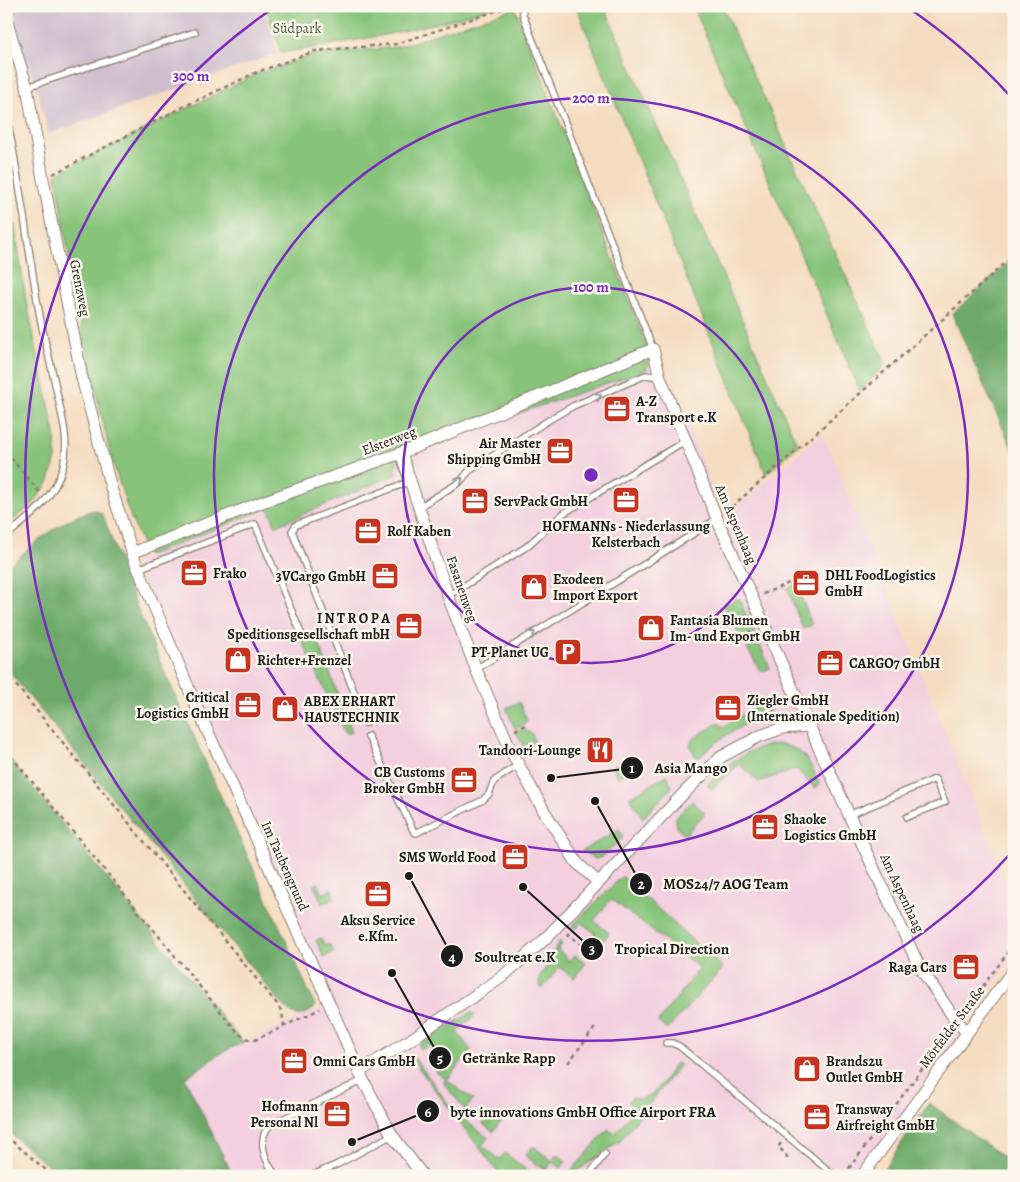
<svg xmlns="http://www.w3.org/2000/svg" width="1020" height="1182" viewBox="0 0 1020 1182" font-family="Alegreya,serif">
	<rect width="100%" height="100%" fill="#fbf7ec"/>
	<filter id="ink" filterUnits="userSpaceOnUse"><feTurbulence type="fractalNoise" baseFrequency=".02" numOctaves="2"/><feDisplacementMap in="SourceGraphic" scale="10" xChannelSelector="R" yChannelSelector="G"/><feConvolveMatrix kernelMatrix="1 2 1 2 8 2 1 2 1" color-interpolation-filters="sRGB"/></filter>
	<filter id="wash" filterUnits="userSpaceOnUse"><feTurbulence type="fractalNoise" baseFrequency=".0096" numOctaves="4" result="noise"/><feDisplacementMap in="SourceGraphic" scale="20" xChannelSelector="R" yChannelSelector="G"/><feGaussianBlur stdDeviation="1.12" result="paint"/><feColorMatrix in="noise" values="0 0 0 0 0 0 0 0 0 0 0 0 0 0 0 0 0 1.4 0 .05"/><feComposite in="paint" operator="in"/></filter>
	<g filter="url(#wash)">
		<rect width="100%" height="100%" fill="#f5dcc0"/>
		<path fill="#f3cfdf" d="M 662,359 L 724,517 L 823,433 L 1014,902 L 1014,956 L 859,1176 L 233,1176 L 185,1078 L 223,1052 L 330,1004 L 135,561 Z"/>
		<path fill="#cfbdce" d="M 10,6 L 263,6 L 278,53 L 49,134 L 36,86 Z"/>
		<g fill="#87c47a" stroke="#52704b">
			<path d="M 266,6 L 495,6 C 425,30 353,41 281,53 Z"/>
			<path d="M 576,6 L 604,6 L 798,446 L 766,474 Z"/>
			<path d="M 693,6 L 722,6 L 886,364 L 860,391 Z"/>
			<path d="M 515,8 L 648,349 L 651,358 L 646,370 L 458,434 L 396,458 L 398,465 L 394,467 L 397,474 L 276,526 L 268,508 L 147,556 L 128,510 L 110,453 L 77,308 L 56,174 L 256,74 L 314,55 L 397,47 Z"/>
			<path d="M 6,167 L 26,300 L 55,433 L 56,459 L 48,483 L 33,504 L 6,526 Z"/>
			<path d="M 796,584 L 812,625 L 803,629 L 787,588 Z"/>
			<path d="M 739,598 L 770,668 L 761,672 L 723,606 Z"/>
			<path d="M 315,634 L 352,732 L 345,734 L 302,641 Z"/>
			<path d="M 519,702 L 527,720 L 522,726 L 515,729 L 506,708 Z"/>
			<path d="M 764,702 L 770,712 C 745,724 720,736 700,757 L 696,757 L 690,746 L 692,740 L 719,722 L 722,727 Z"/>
			<path d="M 523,729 L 532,734 L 535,742 L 523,746 L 516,732 Z"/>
			<path d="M 778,744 C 806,748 809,762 820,785 L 814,788 L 797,769 L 759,782 L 739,764 L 712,789 L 707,785 C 725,766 751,745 778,744 Z"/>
			<path d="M 625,759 L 633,768 L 618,777 L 613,766 Z"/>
			<path d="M 667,775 L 672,787 L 643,818 L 630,797 Z"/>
			<path d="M 692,801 L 705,813 L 685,835 L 676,827 L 676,817 Z"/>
			<path d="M 619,829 L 623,837 L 602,857 L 595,859 L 582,851 Z"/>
			<path d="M 622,876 L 723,968 L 667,1030 L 658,1022 L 700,968 L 611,899 L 594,921 L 609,933 L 597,948 L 589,940 L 595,933 L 582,923 L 576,929 L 572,926 Z"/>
			<path d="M 318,883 L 323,894 L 332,889 L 334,899 L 322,904 L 314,885 Z"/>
			<path d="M 321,938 L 325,946 L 329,944 L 334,951 L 324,958 L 316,940 Z"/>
			<path d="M 559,941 L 562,944 L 558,950 L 570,961 L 575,955 L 586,963 L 574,978 L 559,967 L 542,989 L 539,984 L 540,977 L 549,962 Z"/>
			<path d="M 472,1012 L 475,1015 L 457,1032 L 471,1050 L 447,1080 L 473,1100 L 465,1110 L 443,1082 L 447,1080 L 436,1072 L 445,1066 L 430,1044 L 421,1050 L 419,1045 Z"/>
			<path d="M 411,1053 L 454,1112 L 488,1138 L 482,1145 L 499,1159 L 505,1153 L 534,1176 L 501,1176 L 417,1066 L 409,1054 Z"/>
			<path d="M 676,1063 L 680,1065 L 620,1141 L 570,1176 L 566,1176 L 582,1159 L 608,1129 L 615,1134 L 635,1108 L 629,1103 L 632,1097 C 651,1107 666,1076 676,1063 Z"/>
			<path d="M 491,1114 L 501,1121 L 493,1132 L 483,1124 Z"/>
			<path d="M 533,1146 L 552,1161 L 557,1154 L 566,1161 L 561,1168 L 552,1162 L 547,1169 L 544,1169 L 525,1156 Z"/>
		</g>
		<g fill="#6daa6a" stroke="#446343">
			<path d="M 1014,258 L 1014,453 L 952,314 Z"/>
			<path d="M 95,510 L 101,513 L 104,517 C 130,598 166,675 201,752 C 239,837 277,921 315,1005 L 314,1009 C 301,1017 295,1018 284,1007 L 6,668 L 6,568 C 33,546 60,518 95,510 Z"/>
			<path d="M 6,755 L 237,1036 L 244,1042 L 223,1052 L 185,1078 L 233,1176 L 60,1176 L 6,1130 Z"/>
			<path d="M 929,1103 L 1014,1165 L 1014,1176 L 879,1176 Z"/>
		</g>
	</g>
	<g filter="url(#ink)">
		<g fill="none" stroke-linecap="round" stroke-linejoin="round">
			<defs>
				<g id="service">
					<path d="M 522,6 L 523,15 L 653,349"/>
					<path d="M 27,87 L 195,32"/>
					<path d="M 6,114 C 21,183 28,253 41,322 C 46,346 52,369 57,393 C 62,417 70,442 63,467 C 53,500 31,516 6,536"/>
					<path d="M 419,507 L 460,482 L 469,471 L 552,418 L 573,406 L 646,375 L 660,377"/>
					<path d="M 138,569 L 255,524 L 301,633"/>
					<path d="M 448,596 L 526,547 L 564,513 L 685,441"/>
					<path d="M 476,669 L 717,519"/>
					<path d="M 366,723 L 292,531 L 296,525 L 411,481"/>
					<path d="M 368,736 L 414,832 L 416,833 L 483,800 L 489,794 L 494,781 L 518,765"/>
					<path d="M 849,815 L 935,779 L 945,802 L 907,817"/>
					<path d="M 666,1043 L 672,1043 L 679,1046 L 835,1176"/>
					<path d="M 277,1176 C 265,1163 256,1139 270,1125 L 363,1080"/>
					<path d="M 311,1176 L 338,1164 L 392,1135"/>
					<path d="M 588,1176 L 605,1154"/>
				</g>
				<g id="minor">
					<path d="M 6,19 L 27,87 L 43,179 L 82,378 L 111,488 L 135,561 L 197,708 L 253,831 L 363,1080 L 392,1135 L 423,1176"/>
					<path d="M 401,453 L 448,596 L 476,669 L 513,755 L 544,811 L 577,863 L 598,882"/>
					<path d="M 132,553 L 265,501 L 401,453 L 653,349 L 660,377 L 717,519 L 849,815 L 919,966 L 952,1015 L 967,1033"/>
					<path d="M 359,1072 L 410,1040 L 502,977 L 545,939 L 683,794 L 721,757 L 760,736 L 783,728 L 808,726"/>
					<path d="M 862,1176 L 1014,969"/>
				</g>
			</defs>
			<use href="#service" stroke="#887c6e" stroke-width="8"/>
			<use href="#minor" stroke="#887c6e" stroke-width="13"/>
			<g stroke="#887c6e" stroke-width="2.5" stroke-dasharray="4 4" stroke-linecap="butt">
				<path d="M 53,174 L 179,109 L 255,73 L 315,51 L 396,44 L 511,6"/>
				<path d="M 6,452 L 41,494"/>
				<path d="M 726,512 L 835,416 L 1014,255"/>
				<path d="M 763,594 L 794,581"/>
				<path d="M 741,638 L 753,630"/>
				<path d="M 6,673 L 277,1004 L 282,1012 L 284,1026"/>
				<path d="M 515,730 L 526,725"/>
				<path d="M 6,750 L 239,1034 L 250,1040 L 255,1040 L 320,1009"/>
				<path d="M 567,933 L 597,958"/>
				<path d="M 964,1012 L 1014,944"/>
				<path d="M 568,1063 L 597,1025"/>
				<path d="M 6,1136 L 53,1176"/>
				<path d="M 781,1143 L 778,1147 L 786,1154 L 788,1161"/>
				<path d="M 753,1175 L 754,1176"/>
				<path d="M 844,1175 L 951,1030"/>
			</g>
			<use href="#service" stroke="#fff" stroke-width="5.5"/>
			<use href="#minor" stroke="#fff" stroke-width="11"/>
		</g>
		<defs><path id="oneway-chevron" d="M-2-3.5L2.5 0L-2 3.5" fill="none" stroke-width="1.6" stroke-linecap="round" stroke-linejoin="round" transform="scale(1.25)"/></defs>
		<g stroke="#999">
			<use href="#oneway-chevron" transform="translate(598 396) rotate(-23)"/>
			<use href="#oneway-chevron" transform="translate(460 480) rotate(-41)"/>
			<use href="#oneway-chevron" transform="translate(532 634) rotate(-32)"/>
		</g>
	</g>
	<g fill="none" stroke="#7b2cbf" stroke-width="2.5">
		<circle cx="591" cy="475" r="188"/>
		<circle cx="591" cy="475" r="377"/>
		<path d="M1011 853A565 565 0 1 1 275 7M907 7A565 565 0 0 1 1011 97"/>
	</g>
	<defs>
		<symbol id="office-square" viewBox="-11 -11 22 22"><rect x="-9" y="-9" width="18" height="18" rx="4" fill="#c8321e" stroke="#fbf7ec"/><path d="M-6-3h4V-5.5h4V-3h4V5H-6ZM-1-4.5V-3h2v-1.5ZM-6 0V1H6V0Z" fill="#fff"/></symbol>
		<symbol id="shop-square" viewBox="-11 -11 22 22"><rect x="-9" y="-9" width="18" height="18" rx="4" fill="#c8321e" stroke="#fbf7ec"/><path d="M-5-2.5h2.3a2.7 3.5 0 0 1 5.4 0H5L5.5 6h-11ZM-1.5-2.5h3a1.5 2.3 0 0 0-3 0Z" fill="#fff"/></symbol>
		<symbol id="parking-square" viewBox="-11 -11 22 22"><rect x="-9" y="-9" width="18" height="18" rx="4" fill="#c8321e" stroke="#fbf7ec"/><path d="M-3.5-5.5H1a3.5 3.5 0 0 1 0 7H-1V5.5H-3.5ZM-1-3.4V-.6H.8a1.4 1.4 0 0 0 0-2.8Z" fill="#fff"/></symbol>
		<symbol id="restaurant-square" viewBox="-11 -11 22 22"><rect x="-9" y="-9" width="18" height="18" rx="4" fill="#c8321e" stroke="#fbf7ec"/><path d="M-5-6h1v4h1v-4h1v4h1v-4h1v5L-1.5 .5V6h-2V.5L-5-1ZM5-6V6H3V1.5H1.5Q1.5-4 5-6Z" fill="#fff"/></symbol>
	</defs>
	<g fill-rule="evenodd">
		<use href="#office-square" x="601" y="393" width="32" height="32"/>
		<use href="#office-square" x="544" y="435" width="32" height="32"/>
		<use href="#office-square" x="610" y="484" width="32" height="32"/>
		<use href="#office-square" x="459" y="485" width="32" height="32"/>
		<use href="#office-square" x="352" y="515" width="32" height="32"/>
		<use href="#office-square" x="178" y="557" width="32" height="32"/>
		<use href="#office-square" x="369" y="560" width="32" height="32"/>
		<use href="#office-square" x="790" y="567" width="32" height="32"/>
		<use href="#shop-square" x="518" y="571" width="32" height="32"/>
		<use href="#office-square" x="393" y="610" width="32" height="32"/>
		<use href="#shop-square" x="635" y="612" width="32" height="32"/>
		<use href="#parking-square" x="552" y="636" width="32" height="32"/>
		<use href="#shop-square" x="222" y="644" width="32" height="32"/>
		<use href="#office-square" x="814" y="647" width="32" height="32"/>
		<use href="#office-square" x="232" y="689" width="32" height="32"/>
		<use href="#office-square" x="712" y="692" width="32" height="32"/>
		<use href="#shop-square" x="269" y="693" width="32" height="32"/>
		<use href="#restaurant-square" x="584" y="734" width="32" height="32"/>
		<use href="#office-square" x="448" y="764" width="32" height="32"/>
		<use href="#office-square" x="749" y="811" width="32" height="32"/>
		<use href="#office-square" x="499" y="841" width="32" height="32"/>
		<use href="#office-square" x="362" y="878" width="32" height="32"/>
		<use href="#office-square" x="950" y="951" width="32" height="32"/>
		<use href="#office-square" x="278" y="1045" width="32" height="32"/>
		<use href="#shop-square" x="791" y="1053" width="32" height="32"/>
		<use href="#office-square" x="321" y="1098" width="32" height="32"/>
		<use href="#office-square" x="801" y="1101" width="32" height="32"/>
	</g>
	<g text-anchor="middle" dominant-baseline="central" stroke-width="5" stroke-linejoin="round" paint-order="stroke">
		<g font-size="14" fill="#475f42" stroke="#fbf7ec">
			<text x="297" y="28">Südpark</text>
		</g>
		<g font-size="14" fill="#1c1c1c" stroke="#fbf7ec">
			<text transform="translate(80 288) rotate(79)">Grenzweg</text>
			<text transform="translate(389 441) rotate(-21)">Elsterweg</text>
			<text transform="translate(736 524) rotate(67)">Am Aspenhaag</text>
			<text transform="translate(462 589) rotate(71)">Fasanenweg</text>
			<text transform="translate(285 866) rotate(66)">Im Taubengrund</text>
			<text transform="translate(902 893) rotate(65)">Am Aspenhaag</text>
			<text transform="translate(952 1027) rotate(-53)">Mörfelder Straße</text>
		</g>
		<g font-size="14" font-weight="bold" fill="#1c1c1c" stroke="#fbf7ec" text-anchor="start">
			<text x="636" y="401">A-Z<tspan x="636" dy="16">Transport e.K</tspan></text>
			<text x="541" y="443" text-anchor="end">Air Master<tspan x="541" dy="16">Shipping GmbH</tspan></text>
			<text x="494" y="501">ServPack GmbH</text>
			<text x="626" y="526" text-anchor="middle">HOFMANNs - Niederlassung<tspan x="626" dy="16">Kelsterbach</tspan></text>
			<text x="387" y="531">Rolf Kaben</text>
			<text x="213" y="573">Frako</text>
			<text x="825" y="575">DHL FoodLogistics<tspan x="825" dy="16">GmbH</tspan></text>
			<text x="366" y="576" text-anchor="end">3VCargo GmbH</text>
			<text x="553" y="579">Exodeen<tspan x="553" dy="16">Import Export</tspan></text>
			<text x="390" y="618" text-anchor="end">I N T R O P A<tspan x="390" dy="16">Speditionsgesellschaft mbH</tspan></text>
			<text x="670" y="620">Fantasia Blumen<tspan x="670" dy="16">Im- und Export GmbH</tspan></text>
			<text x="549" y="652" text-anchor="end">PT-Planet UG</text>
			<text x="257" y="660">Richter+Frenzel</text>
			<text x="849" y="663">CARGO7 GmbH</text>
			<text x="229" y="697" text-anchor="end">Critical<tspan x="229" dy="16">Logistics GmbH</tspan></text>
			<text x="747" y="700">Ziegler GmbH<tspan x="747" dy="16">(Internationale Spedition)</tspan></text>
			<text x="304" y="701">ABEX ERHART<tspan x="304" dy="16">HAUSTECHNIK</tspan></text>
			<text x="581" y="750" text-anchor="end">Tandoori-Lounge</text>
			<text x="445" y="772" text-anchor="end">CB Customs<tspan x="445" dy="16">Broker GmbH</tspan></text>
			<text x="784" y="819">Shaoke<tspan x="784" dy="16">Logistics GmbH</tspan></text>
			<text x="496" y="857" text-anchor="end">SMS World Food</text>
			<text x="378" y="920" text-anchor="middle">Aksu Service<tspan x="378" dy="16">e.Kfm.</tspan></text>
			<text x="947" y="967" text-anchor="end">Raga Cars</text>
			<text x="313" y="1061">Omni Cars GmbH</text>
			<text x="826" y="1061">Brands2u<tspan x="826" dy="16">Outlet GmbH</tspan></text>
			<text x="318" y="1106" text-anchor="end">Hofmann<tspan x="318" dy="16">Personal Nl</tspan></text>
			<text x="836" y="1109">Transway<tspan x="836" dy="16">Airfreight GmbH</tspan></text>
		</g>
	</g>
	<circle cx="591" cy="475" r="8" fill="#7b2cbf" stroke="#fbf7ec" stroke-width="2.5"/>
	<g font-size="15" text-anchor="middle" font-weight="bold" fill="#7b2cbf" stroke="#fbf7ec" stroke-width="5" stroke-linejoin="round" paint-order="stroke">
		<text x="191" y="81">300 m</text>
		<text x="591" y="103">200 m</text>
		<text x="591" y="292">100 m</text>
	</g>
	<path fill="none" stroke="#1c1c1c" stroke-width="2" d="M551 778L632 768M595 801L641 884M523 887L592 949M409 876L452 956M392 973L440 1058M352 1142L428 1111"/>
	<g fill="#1c1c1c" stroke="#fbf7ec" stroke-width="2">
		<circle cx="551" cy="778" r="5"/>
		<circle cx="595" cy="801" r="5"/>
		<circle cx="523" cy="887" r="5"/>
		<circle cx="409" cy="876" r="5"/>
		<circle cx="392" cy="973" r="5"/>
		<circle cx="352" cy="1142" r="5"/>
		<circle cx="632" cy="768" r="12"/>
		<circle cx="641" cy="884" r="12"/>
		<circle cx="592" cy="949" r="12"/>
		<circle cx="452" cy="956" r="12"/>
		<circle cx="440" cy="1058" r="12"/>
		<circle cx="428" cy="1111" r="12"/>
	</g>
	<g font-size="15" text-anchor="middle" font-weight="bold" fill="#fff">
		<text x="632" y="773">1</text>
		<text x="641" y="889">2</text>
		<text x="592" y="954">3</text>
		<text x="452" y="962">4</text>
		<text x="440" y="1063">5</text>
		<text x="428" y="1117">6</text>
	</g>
	<g font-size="15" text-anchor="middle" font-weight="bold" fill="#1c1c1c" stroke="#fbf7ec" stroke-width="5" stroke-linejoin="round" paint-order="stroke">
		<text x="691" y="773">Asia Mango</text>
		<text x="726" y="889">MOS24/7 AOG Team</text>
		<text x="672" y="954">Tropical Direction</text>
		<text x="515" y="962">Soultreat e.K</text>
		<text x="509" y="1063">Getränke Rapp</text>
		<text x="583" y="1117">byte innovations GmbH Office Airport FRA</text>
	</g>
	<rect width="1020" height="1182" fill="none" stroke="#fbf7ec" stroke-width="25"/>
</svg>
